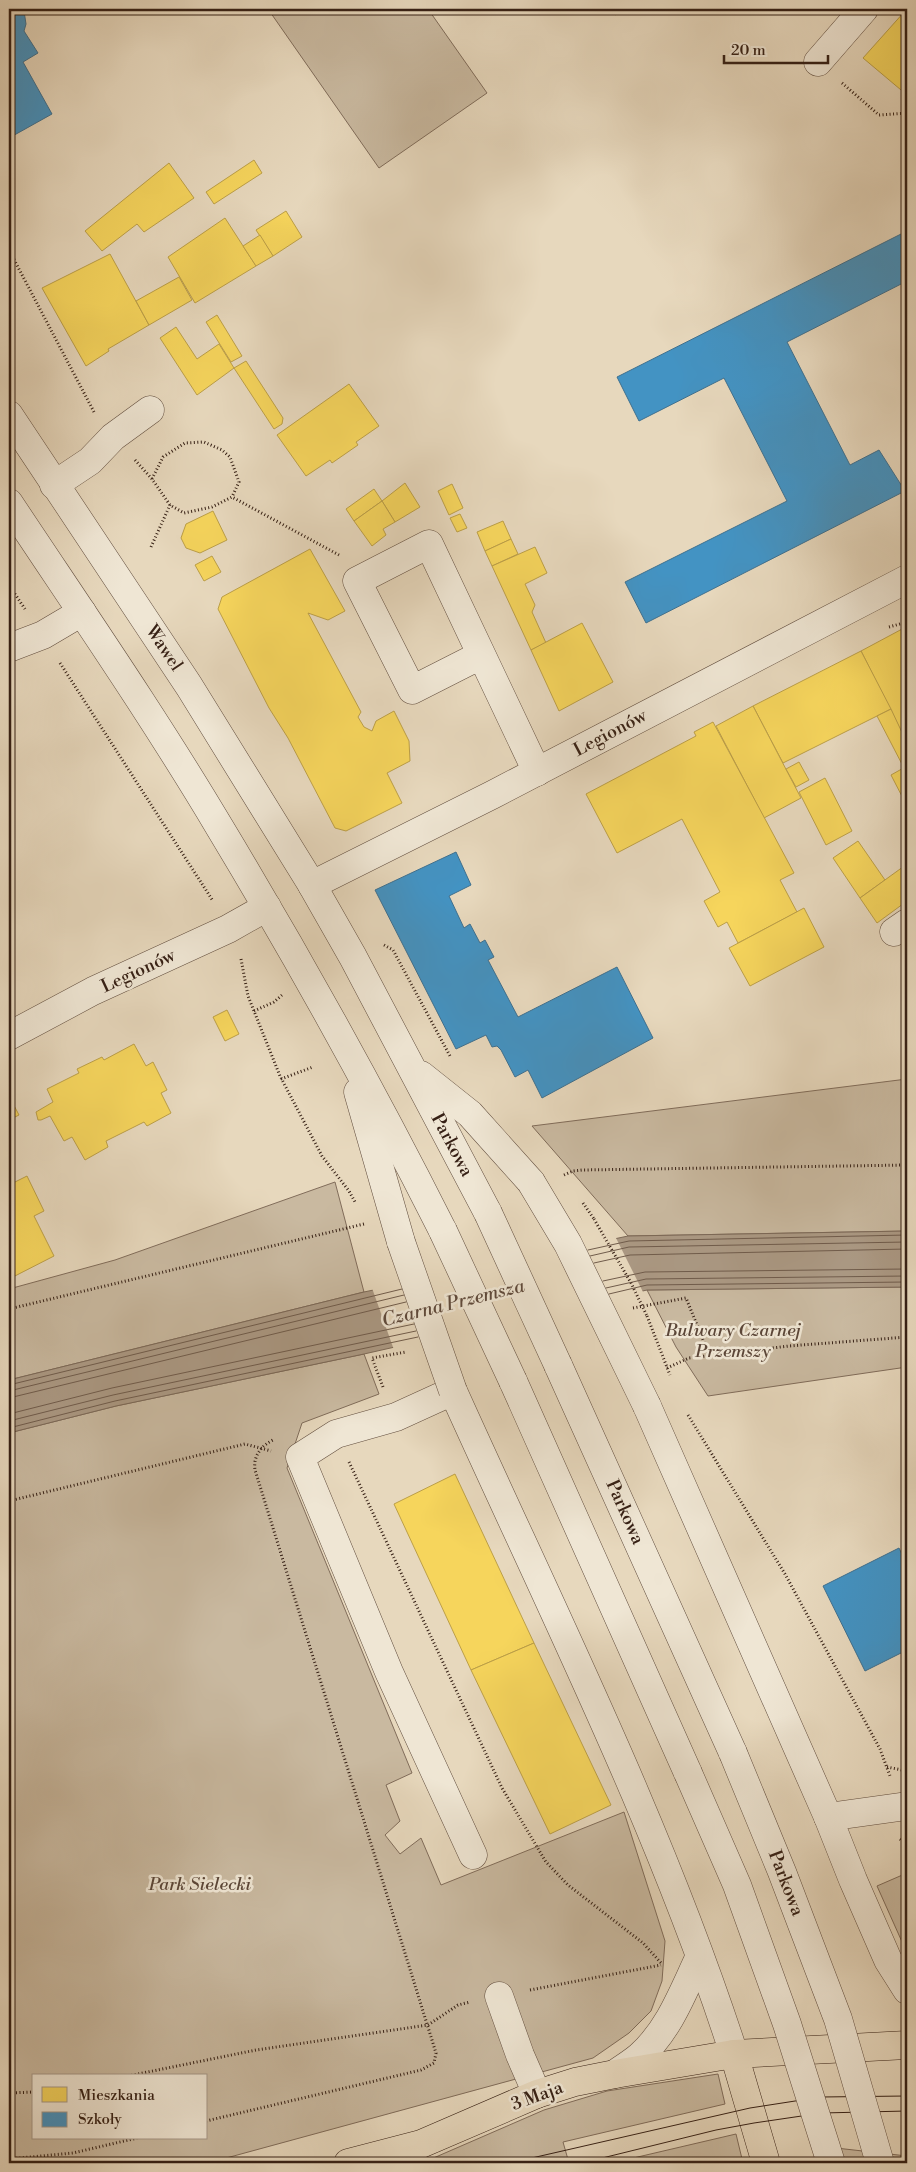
<svg xmlns="http://www.w3.org/2000/svg" width="916" height="2172" viewBox="0 0 916 2172" font-family="'Libre Bodoni',serif">
	<rect width="100%" height="100%" fill="#e7d8bd"/>
	<filter id="stains"><feTurbulence type="fractalNoise" baseFrequency=".004" numOctaves="4"/><feColorMatrix values="0 0 0 0 .2 0 0 0 0 .09 0 0 0 0 .02 0 0 0 .5 -.17"/></filter>
	<radialGradient id="worn" r=".72"><stop offset=".6" stop-color="#630" stop-opacity="0"/><stop offset="1" stop-color="#630" stop-opacity=".3"/></radialGradient>
	<g fill="#c9b9a0" stroke="#806c5a" fill-rule="evenodd">
		<path d="M 268,9 L 428,9 L 487,93 L 379,168 Z"/>
		<path d="M 907,1079 L 907,1231 L 628,1236 L 532,1126 Z"/>
		<path d="M 335,1182 L 364,1292 L 9,1380 L 9,1289 L 115,1260 Z"/>
		<path d="M 907,1287 L 907,1367 L 708,1396 L 676,1347 L 647,1290 Z"/>
		<path d="M 364,1354 L 379,1394 L 302,1423 L 287,1468 L 412,1773 L 386,1785 L 400,1821 L 385,1835 L 400,1854 L 421,1838 L 441,1885 L 624,1812 L 665,1941 L 662,1981 L 651,2011 L 629,2033 L 593,2058 L 208,2163 L 9,2163 L 9,1433 L 116,1406 ZM 34,2076 L 206,2076 L 206,2138 L 34,2138 Z"/>
		<path d="M 907,1873 L 907,1953 L 877,1886 Z"/>
		<path d="M 718,2074 L 725,2104 L 563,2142 L 569,2163 L 422,2163 L 544,2110 L 607,2091 Z"/>
		<path d="M 736,2134 L 743,2163 L 612,2163 Z"/>
		<path d="M 836,2148 L 907,2156 L 907,2163 L 841,2163 Z"/>
	</g>
	<path fill="#ab9984" stroke="#7c6958" d="M 907,1231 L 907,1287 L 647,1290 L 364,1354 L 116,1406 L 9,1433 L 9,1380 L 364,1292 L 628,1236 Z"/>
	<path fill="#e7d8bd" d="M 615,1236 L 644,1294 L 394,1350 L 372,1288 Z"/>
	<g fill="#f6d55c" stroke="#bc9f47">
		<path d="M 610,9 L 624,9 L 615,15 Z"/>
		<path d="M 905,11 L 907,13 L 907,95 L 863,58 Z"/>
		<path d="M 254,160 L 262,173 L 214,204 L 206,192 Z"/>
		<path d="M 169,163 L 194,198 L 144,232 L 137,224 L 102,251 L 85,231 Z"/>
		<path d="M 286,211 L 302,237 L 273,256 L 256,230 Z"/>
		<path d="M 225,218 L 256,266 L 195,303 L 168,257 Z"/>
		<path d="M 260,235 L 273,256 L 256,266 L 243,246 Z"/>
		<path d="M 110,254 L 149,325 L 108,349 L 109,351 L 86,366 L 42,288 Z"/>
		<path d="M 179,277 L 192,300 L 149,325 L 136,301 Z"/>
		<path d="M 217,315 L 242,356 L 231,362 L 206,322 Z"/>
		<path d="M 176,327 L 197,359 L 219,344 L 234,368 L 197,395 L 160,338 Z"/>
		<path d="M 246,361 L 283,418 L 282,424 L 274,429 L 234,368 Z"/>
		<path d="M 349,384 L 379,426 L 356,442 L 358,445 L 332,463 L 330,460 L 306,476 L 277,435 Z"/>
		<path d="M 405,483 L 420,507 L 395,522 L 382,501 Z"/>
		<path d="M 452,484 L 463,508 L 449,515 L 438,491 Z"/>
		<path d="M 374,489 L 382,501 L 354,521 L 346,509 Z"/>
		<path d="M 382,501 L 395,522 L 383,529 L 386,535 L 372,546 L 354,521 Z"/>
		<path d="M 213,511 L 227,540 L 200,553 L 186,548 L 181,538 L 186,524 Z"/>
		<path d="M 460,514 L 467,528 L 457,532 L 450,518 Z"/>
		<path d="M 503,521 L 511,539 L 485,551 L 477,532 Z"/>
		<path d="M 511,539 L 518,554 L 492,566 L 485,551 Z"/>
		<path d="M 535,547 L 547,573 L 525,584 L 535,605 L 532,612 L 546,643 L 531,650 L 492,566 Z"/>
		<path d="M 310,549 L 345,611 L 328,620 L 308,613 L 361,712 L 358,717 L 364,727 L 372,731 L 376,721 L 394,711 L 409,741 L 410,761 L 387,773 L 402,803 L 346,831 L 335,828 L 288,738 L 269,708 L 218,609 L 222,597 Z"/>
		<path d="M 212,556 L 221,572 L 204,581 L 195,565 Z"/>
		<path d="M 582,623 L 613,682 L 559,711 L 531,650 Z"/>
		<path d="M 904,628 L 907,634 L 907,743 L 861,651 Z"/>
		<path d="M 861,651 L 891,709 L 783,763 L 753,706 Z"/>
		<path d="M 753,706 L 801,798 L 764,818 L 716,726 Z"/>
		<path d="M 891,709 L 907,743 L 907,766 L 904,768 L 877,716 Z"/>
		<path d="M 713,722 L 794,873 L 780,880 L 797,912 L 738,943 L 727,922 L 718,927 L 704,901 L 720,892 L 682,819 L 617,853 L 586,794 L 696,736 L 694,732 Z"/>
		<path d="M 799,762 L 809,780 L 796,787 L 786,769 Z"/>
		<path d="M 907,766 L 907,806 L 891,775 Z"/>
		<path d="M 825,778 L 852,831 L 826,845 L 799,792 Z"/>
		<path d="M 858,841 L 885,880 L 860,898 L 833,858 Z"/>
		<path d="M 907,864 L 907,901 L 877,923 L 860,898 Z"/>
		<path d="M 804,908 L 824,947 L 750,986 L 729,948 Z"/>
		<path d="M 227,1010 L 239,1034 L 225,1041 L 213,1017 Z"/>
		<path d="M 134,1044 L 146,1066 L 153,1062 L 167,1090 L 161,1093 L 171,1113 L 147,1126 L 144,1122 L 106,1141 L 108,1147 L 85,1160 L 72,1137 L 64,1141 L 50,1116 L 41,1120 L 38,1120 L 36,1112 L 53,1102 L 47,1089 L 79,1073 L 77,1069 L 102,1057 L 104,1060 Z"/>
		<path d="M 9,1096 L 19,1115 L 9,1120 Z"/>
		<path d="M 27,1176 L 44,1211 L 34,1216 L 54,1256 L 11,1278 L 9,1273 L 9,1185 Z"/>
		<path d="M 455,1474 L 534,1643 L 471,1670 L 394,1504 Z"/>
		<path d="M 534,1643 L 611,1805 L 550,1834 L 471,1670 Z"/>
	</g>
	<g fill="#4393c3" stroke="#3f708f">
		<path d="M 9,9 L 23,9 L 24,11 L 26,24 L 24,31 L 38,53 L 23,62 L 52,114 L 9,138 Z"/>
		<path d="M 907,231 L 907,281 L 787,342 L 850,465 L 879,450 L 905,491 L 646,623 L 625,582 L 787,501 L 724,378 L 639,421 L 617,377 Z"/>
		<path d="M 456,852 L 471,885 L 449,896 L 464,928 L 470,924 L 480,943 L 485,940 L 494,957 L 488,960 L 518,1017 L 617,967 L 653,1038 L 542,1098 L 528,1070 L 515,1077 L 501,1050 L 497,1046 L 492,1047 L 486,1035 L 456,1049 L 375,890 Z"/>
		<path d="M 899,1548 L 907,1565 L 907,1650 L 865,1671 L 823,1586 Z"/>
	</g>
	<g fill="none" stroke-linecap="round" stroke-linejoin="round">
		<g stroke="#705c4c" stroke-width="1">
			<path d="M 588,1250 L 629,1241 L 907,1235"/>
			<path d="M 590,1256 L 629,1247 L 907,1242"/>
			<path d="M 594,1263 L 630,1255 L 907,1249"/>
			<path d="M 603,1281 L 645,1272 L 907,1269"/>
			<path d="M 606,1288 L 646,1279 L 907,1276"/>
			<path d="M 609,1294 L 647,1285 L 907,1282"/>
			<path d="M 9,1385 L 402,1289"/>
			<path d="M 9,1391 L 404,1295"/>
			<path d="M 9,1398 L 406,1302"/>
			<path d="M 9,1414 L 112,1388 L 414,1324"/>
			<path d="M 9,1421 L 113,1395 L 416,1331"/>
			<path d="M 9,1428 L 115,1401 L 418,1337"/>
		</g>
		<defs>
			<g id="minor">
				<path d="M 818,62 L 864,9"/>
				<path d="M 9,415 L 189,686 L 312,885 L 353,957 L 488,1213"/>
				<path d="M 54,485 L 90,461 L 113,437 L 150,410"/>
				<path d="M 9,503 C 80,610 154,717 220,828 C 299,959 374,1094 443,1231"/>
				<path d="M 9,648 L 43,635 L 82,612"/>
				<path d="M 481,655 L 412,690 L 357,581 L 429,544 L 537,772"/>
				<path d="M 312,885 L 492,795 L 907,579"/>
				<path d="M 894,932 L 907,923"/>
				<path d="M 9,1036 L 93,991 L 228,929 L 267,907"/>
				<path d="M 421,1075 L 470,1114 L 531,1182"/>
				<path d="M 358,1092 L 401,1242"/>
				<path d="M 558,1365 L 733,1753"/>
				<path d="M 513,1381 L 688,1773"/>
				<path d="M 647,1406 L 828,1817 L 853,1880 L 888,1960 L 907,1990"/>
				<path d="M 828,1817 L 907,1806"/>
				<path d="M 473,1855 L 389,1672 L 300,1457 L 336,1434 L 396,1417 L 453,1391 C 551,1609 660,1825 734,2054"/>
				<path d="M 499,1996 L 520,2055 L 537,2094"/>
				<path d="M 615,2074 C 623,2068 632,2063 640,2056 C 669,2030 683,1992 699,1958"/>
			</g>
			<g id="major">
				<path d="M 734,2054 L 766,2163"/>
				<path d="M 348,2163 L 421,2144 L 537,2094 L 575,2082 L 615,2074 L 734,2054 L 907,2045"/>
			</g>
		</defs>
		<use href="#minor" stroke="#624e3f" stroke-width="29"/>
		<use href="#major" stroke="#362015" stroke-width="29"/>
		<g stroke="#362015" stroke-width="3" stroke-dasharray="1 2.5" stroke-linecap="butt">
			<path d="M 842,83 L 879,115 L 907,113"/>
			<path d="M 9,250 L 94,412"/>
			<path d="M 135,460 L 152,479 L 170,505 L 184,513 L 212,507 L 232,497 L 339,555"/>
			<path d="M 152,479 L 163,457 L 185,443 L 204,442 L 222,450 L 230,457 L 239,482 L 232,497"/>
			<path d="M 151,547 L 170,505"/>
			<path d="M 9,585 L 25,609"/>
			<path d="M 889,627 L 907,622"/>
			<path d="M 60,663 L 213,901"/>
			<path d="M 384,945 L 393,950 L 450,1056"/>
			<path d="M 241,959 L 248,996 L 280,1076 L 322,1156 L 349,1191 L 355,1202"/>
			<path d="M 254,1011 L 274,1002 L 282,995"/>
			<path d="M 281,1079 L 313,1067"/>
			<path d="M 564,1175 L 573,1171 L 582,1170 L 907,1165"/>
			<path d="M 583,1203 L 594,1219"/>
			<path d="M 633,1308 L 686,1298 L 710,1357"/>
			<path d="M 9,1309 L 364,1224"/>
			<path d="M 647,1316 L 670,1375"/>
			<path d="M 667,1368 L 689,1358 L 789,1346 L 907,1337"/>
			<path d="M 383,1387 L 372,1358 L 406,1352"/>
			<path d="M 688,1415 L 785,1574 L 880,1749 L 890,1776"/>
			<path d="M 349,1462 L 502,1788 L 546,1862 L 568,1885 L 643,1943 L 662,1964"/>
			<path d="M 9,1501 L 245,1444 L 271,1451"/>
			<path d="M 887,1767 L 907,1771"/>
			<path d="M 900,1839 L 907,1845"/>
			<path d="M 530,1990 L 661,1965"/>
			<path d="M 128,2076 L 256,2050 L 428,2025 L 458,2005 L 470,2002"/>
			<path d="M 9,2093 L 34,2092"/>
			<path d="M 206,2121 L 421,2070 L 434,2063 L 436,2053 L 255,1470 C 253,1456 261,1446 273,1440"/>
			<path d="M 9,2159 L 73,2153 L 137,2138"/>
		</g>
		<use href="#minor" stroke="#efe6d4" stroke-width="28"/>
		<use href="#major" stroke="#e7d8bd" stroke-width="28"/>
		<g stroke="#362015" stroke-width="1">
			<path d="M 510,2163 L 750,2108 L 821,2097 L 907,2096"/>
			<path d="M 582,2163 L 716,2130 L 754,2123 L 822,2113 L 907,2111"/>
		</g>
		<defs>
			<g id="minor-bridge">
				<path d="M 531,1182 L 568,1244 L 647,1406"/>
				<path d="M 488,1213 L 558,1365"/>
				<path d="M 443,1231 L 513,1381"/>
				<path d="M 401,1242 L 453,1391"/>
				<path d="M 733,1753 L 782,1872 L 838,2019 L 880,2163"/>
				<path d="M 688,1773 L 737,1885 L 787,2024 L 831,2163"/>
			</g>
		</defs>
		<use href="#minor-bridge" stroke="#624e3f" stroke-width="29" stroke-linecap="butt"/>
		<path stroke="#362015" stroke-width="3" stroke-dasharray="1 2.5" stroke-linecap="butt" d="M 594,1219 L 631,1283 L 647,1316"/>
		<use href="#minor-bridge" stroke="#efe6d4" stroke-width="28"/>
	</g>
	<g text-anchor="middle" dominant-baseline="central" stroke-width="5" stroke-linejoin="round" paint-order="stroke">
		<g font-size="18" fill="#362015" stroke="#efe6d4">
			<text transform="translate(164 648) rotate(56)">Wawel</text>
			<text transform="translate(610 733) rotate(-28)">Legionów</text>
			<text transform="translate(138 971) rotate(-25)">Legionów</text>
			<text transform="translate(452 1145) rotate(62)">Parkowa</text>
			<text transform="translate(625 1512) rotate(66)">Parkowa</text>
			<text transform="translate(786 1883) rotate(69)">Parkowa</text>
			<text transform="translate(537 2096) rotate(-20)">3 Maja</text>
		</g>
		<g font-size="18" font-style="italic" fill="#5b4638" stroke="#efe6d4">
			<text x="733" y="1330">Bulwary Czarnej<tspan x="733" dy="21">Przemszy</tspan></text>
			<text x="200" y="1884">Park Sielecki</text>
		</g>
		<g font-size="19" font-style="italic" fill="#5f4a3c" stroke="#efe6d4">
			<text transform="translate(453 1303) rotate(-14)">Czarna Przemsza</text>
		</g>
	</g>
	<rect width="916" height="2172" fill="none" stroke="#e7d8bd" stroke-width="30"/>
	<rect x="10" y="10" width="896" height="2152" fill="none" stroke="#362015" stroke-width="2.5"/>
	<rect x="15" y="15" width="886" height="2142" fill="none" stroke="#362015"/>
	<rect x="32" y="2074" width="175" height="65" fill="#efe6d4" stroke="#a59788"/>
	<rect x="42" y="2087" width="25" height="15" fill="#f6d55c" stroke="#a59788"/>
	<text x="78" y="2100" font-size="15" fill="#362015">Mieszkania</text>
	<rect x="42" y="2112" width="25" height="15" fill="#4393c3" stroke="#a59788"/>
	<text x="78" y="2124" font-size="15" fill="#362015">Szkoły</text>
	<path d="M724 55v8h104v-8" fill="none" stroke="#362015" stroke-width="2.5"/>
	<text x="731" y="55" font-size="15" fill="#362015" stroke="#efe6d4" stroke-width="4" paint-order="stroke">20 m</text>
	<rect width="100%" height="100%" filter="url(#stains)"/>
	<rect width="100%" height="100%" fill="url(#worn)"/>
</svg>
